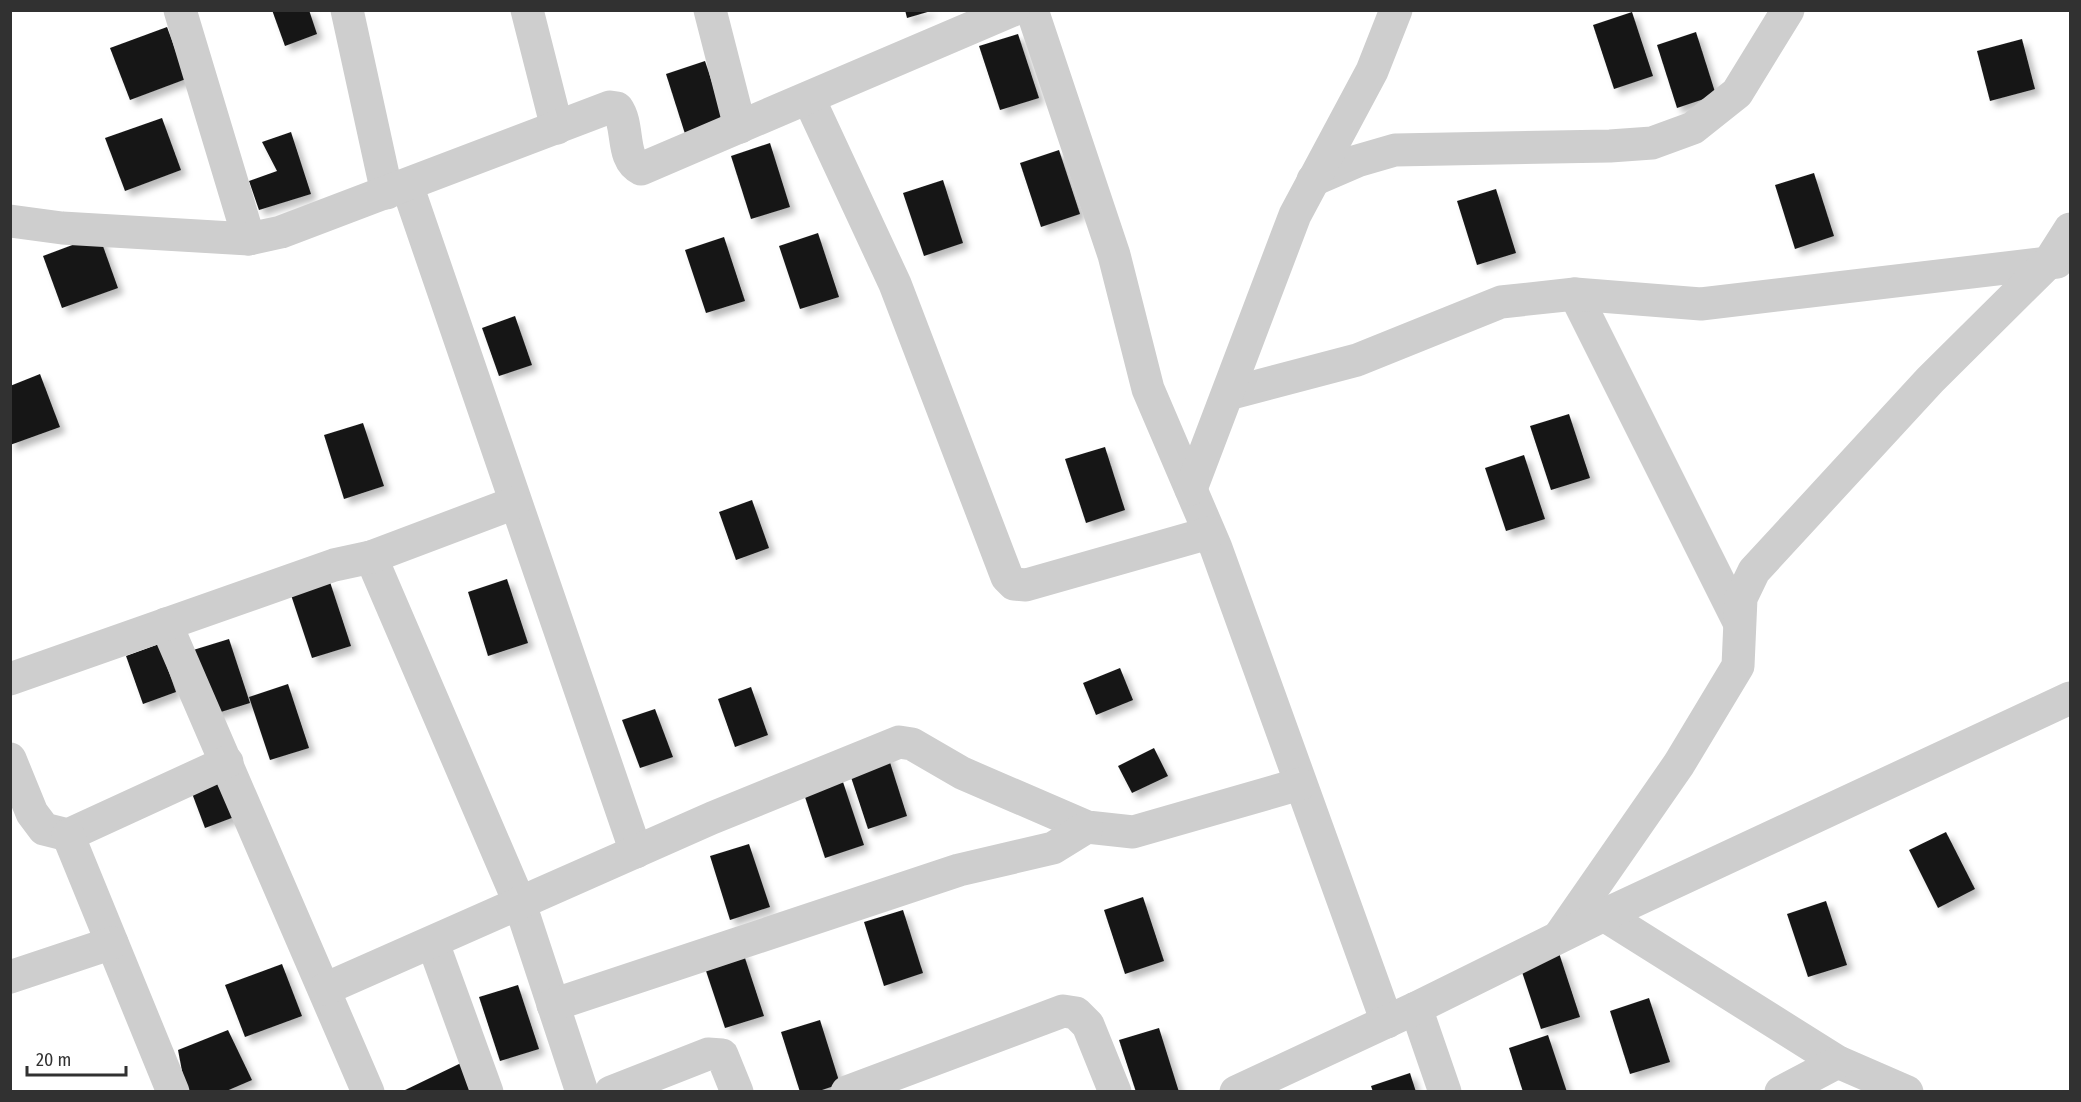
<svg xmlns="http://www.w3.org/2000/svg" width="2081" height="1102" viewBox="0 0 2081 1102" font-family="'Fira Sans Condensed',sans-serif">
	<defs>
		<filter id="shadow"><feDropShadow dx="5.5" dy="5.5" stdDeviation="3" flood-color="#0004"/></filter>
	</defs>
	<rect width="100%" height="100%" fill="#fff"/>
	<g fill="#181818" filter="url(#shadow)">
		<path d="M 272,10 L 309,10 L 317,34 L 285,46 Z"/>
		<path d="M 905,10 L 931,10 L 931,11 L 907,18 Z"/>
		<path d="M 1632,12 L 1653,76 L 1614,89 L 1593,25 Z"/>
		<path d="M 167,27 L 186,79 L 130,100 L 110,48 Z"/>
		<path d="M 1696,32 L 1716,95 L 1677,108 L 1657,45 Z"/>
		<path d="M 1018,34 L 1039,98 L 1000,110 L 979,46 Z"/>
		<path d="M 2022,39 L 2035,89 L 1990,101 L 1977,51 Z"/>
		<path d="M 705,61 L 726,125 L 686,137 L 666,74 Z"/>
		<path d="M 162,118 L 181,170 L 125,191 L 105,138 Z"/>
		<path d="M 291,132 L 311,194 L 259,210 L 249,181 L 277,171 L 262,142 Z"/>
		<path d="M 770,143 L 790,207 L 751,219 L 731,156 Z"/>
		<path d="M 1059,150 L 1080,214 L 1041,227 L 1020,163 Z"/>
		<path d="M 1814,173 L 1834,236 L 1795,249 L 1775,185 Z"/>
		<path d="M 943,180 L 963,243 L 924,256 L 903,193 Z"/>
		<path d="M 1496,189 L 1516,253 L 1477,265 L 1457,201 Z"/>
		<path d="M 818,233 L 839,297 L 800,309 L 779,246 Z"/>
		<path d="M 99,235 L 118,288 L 62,308 L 43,256 Z"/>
		<path d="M 724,237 L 745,301 L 706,313 L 685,250 Z"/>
		<path d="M 515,316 L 532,365 L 499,376 L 482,328 Z"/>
		<path d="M 40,374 L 60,427 L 10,445 L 10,386 Z"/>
		<path d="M 1569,414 L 1590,478 L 1551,490 L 1530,426 Z"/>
		<path d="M 363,423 L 384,486 L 344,499 L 324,435 Z"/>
		<path d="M 1105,447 L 1125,510 L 1086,523 L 1065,459 Z"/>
		<path d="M 1524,455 L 1545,519 L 1506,531 L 1485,468 Z"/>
		<path d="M 752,500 L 769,548 L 736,560 L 719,512 Z"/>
		<path d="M 507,579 L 528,643 L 488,656 L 468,592 Z"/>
		<path d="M 330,582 L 351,646 L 312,658 L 291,595 Z"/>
		<path d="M 229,639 L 250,703 L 211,715 L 190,651 Z"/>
		<path d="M 159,644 L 176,692 L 143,704 L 126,656 Z"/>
		<path d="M 1120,668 L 1133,700 L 1096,715 L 1083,683 Z"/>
		<path d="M 288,684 L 309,748 L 270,760 L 249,697 Z"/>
		<path d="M 751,687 L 768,735 L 735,747 L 718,699 Z"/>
		<path d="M 655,709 L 673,757 L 640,768 L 622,720 Z"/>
		<path d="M 1154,748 L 1168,776 L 1132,793 L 1118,766 Z"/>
		<path d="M 887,753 L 907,816 L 868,829 L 847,765 Z"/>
		<path d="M 220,768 L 237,816 L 205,828 L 187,780 Z"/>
		<path d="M 843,782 L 864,845 L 825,858 L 804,794 Z"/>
		<path d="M 1946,832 L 1975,889 L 1938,908 L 1909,850 Z"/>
		<path d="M 749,844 L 770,907 L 730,920 L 710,856 Z"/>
		<path d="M 1143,897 L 1164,961 L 1125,974 L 1104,910 Z"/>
		<path d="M 1826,901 L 1847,965 L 1808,977 L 1787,914 Z"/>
		<path d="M 903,910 L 923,973 L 884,986 L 864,922 Z"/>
		<path d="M 743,952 L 764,1016 L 725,1028 L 704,965 Z"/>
		<path d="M 1559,953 L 1580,1017 L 1541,1029 L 1520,966 Z"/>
		<path d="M 282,964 L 302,1016 L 245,1037 L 225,985 Z"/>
		<path d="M 518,985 L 539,1049 L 500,1061 L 479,997 Z"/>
		<path d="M 1649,998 L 1670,1062 L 1630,1074 L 1610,1011 Z"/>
		<path d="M 820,1020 L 840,1084 L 816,1092 L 800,1092 L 781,1032 Z"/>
		<path d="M 1159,1028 L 1179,1092 L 1136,1092 L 1119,1040 Z"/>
		<path d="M 228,1030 L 252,1080 L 224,1092 L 186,1092 L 178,1050 Z"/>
		<path d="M 1548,1035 L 1567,1092 L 1523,1092 L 1509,1048 Z"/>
		<path d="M 461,1063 L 471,1092 L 401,1092 Z"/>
		<path d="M 1410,1073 L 1416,1092 L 1373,1092 L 1371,1086 Z"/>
	</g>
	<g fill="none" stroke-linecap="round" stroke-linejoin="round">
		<g stroke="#cecece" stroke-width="33">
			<path d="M 180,10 L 249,239"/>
			<path d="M 347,10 L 387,193"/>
			<path d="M 527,10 L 557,128"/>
			<path d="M 710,10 L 740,127"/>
			<path d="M 1032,10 L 1114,255 L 1148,389 L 1216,548 L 1387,1022"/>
			<path d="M 809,99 L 895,284 L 1007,577 L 1014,584 L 1026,585 L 1209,533"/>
			<path d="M 1313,180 L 1357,161 L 1395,150 L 1610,146 L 1652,143 L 1693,128 L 1737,93 L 1788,10"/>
			<path d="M 407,185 L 636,852"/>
			<path d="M 10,221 L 62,228 L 249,239 L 281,232 L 610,107 L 617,108 C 630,126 620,159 641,169 L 1013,10"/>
			<path d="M 1575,294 L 1739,622"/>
			<path d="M 1228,394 L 1357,360 L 1501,302 L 1575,294 L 1701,304 L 2057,262"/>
			<path d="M 1191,489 L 1295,215 L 1372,71 L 1396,10"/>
			<path d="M 371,557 L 520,904 L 582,1092"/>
			<path d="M 166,624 L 368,1092"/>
			<path d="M 10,679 L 334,565 L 371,557 L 514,503"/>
			<path d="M 10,759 L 32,813 L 44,829 L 68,835 L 227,762"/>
			<path d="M 68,835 L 173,1092"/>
			<path d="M 1604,915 L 1838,1062 L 1907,1092"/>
			<path d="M 1561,934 L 1679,764 L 1738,666 L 1741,598 L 1754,571 L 1930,380 L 2049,262 L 2070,229"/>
			<path d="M 433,943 L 487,1092"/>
			<path d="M 10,977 L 112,943"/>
			<path d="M 325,989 L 712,818 L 899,742 L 912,744 L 962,773 L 1087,827 L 1133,832 L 1300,784"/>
			<path d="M 553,1005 L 959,870 L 1053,848 L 1087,827"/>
			<path d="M 1416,1008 L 1445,1092"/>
			<path d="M 611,1092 L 708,1054 L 722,1055 L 737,1092"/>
			<path d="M 847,1092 L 1063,1011 L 1076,1013 L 1088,1025 L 1115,1092"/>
			<path d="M 1236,1092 L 1416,1008 L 1604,915 L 2070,698"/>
			<path d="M 1781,1092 L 1838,1062"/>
		</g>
	</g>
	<rect width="2081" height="1102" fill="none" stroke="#313131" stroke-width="24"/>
	<path d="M27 1066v9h99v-9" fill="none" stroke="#313131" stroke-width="3"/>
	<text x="36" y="1066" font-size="18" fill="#313131" stroke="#ffffff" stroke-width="4.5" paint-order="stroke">20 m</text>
</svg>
